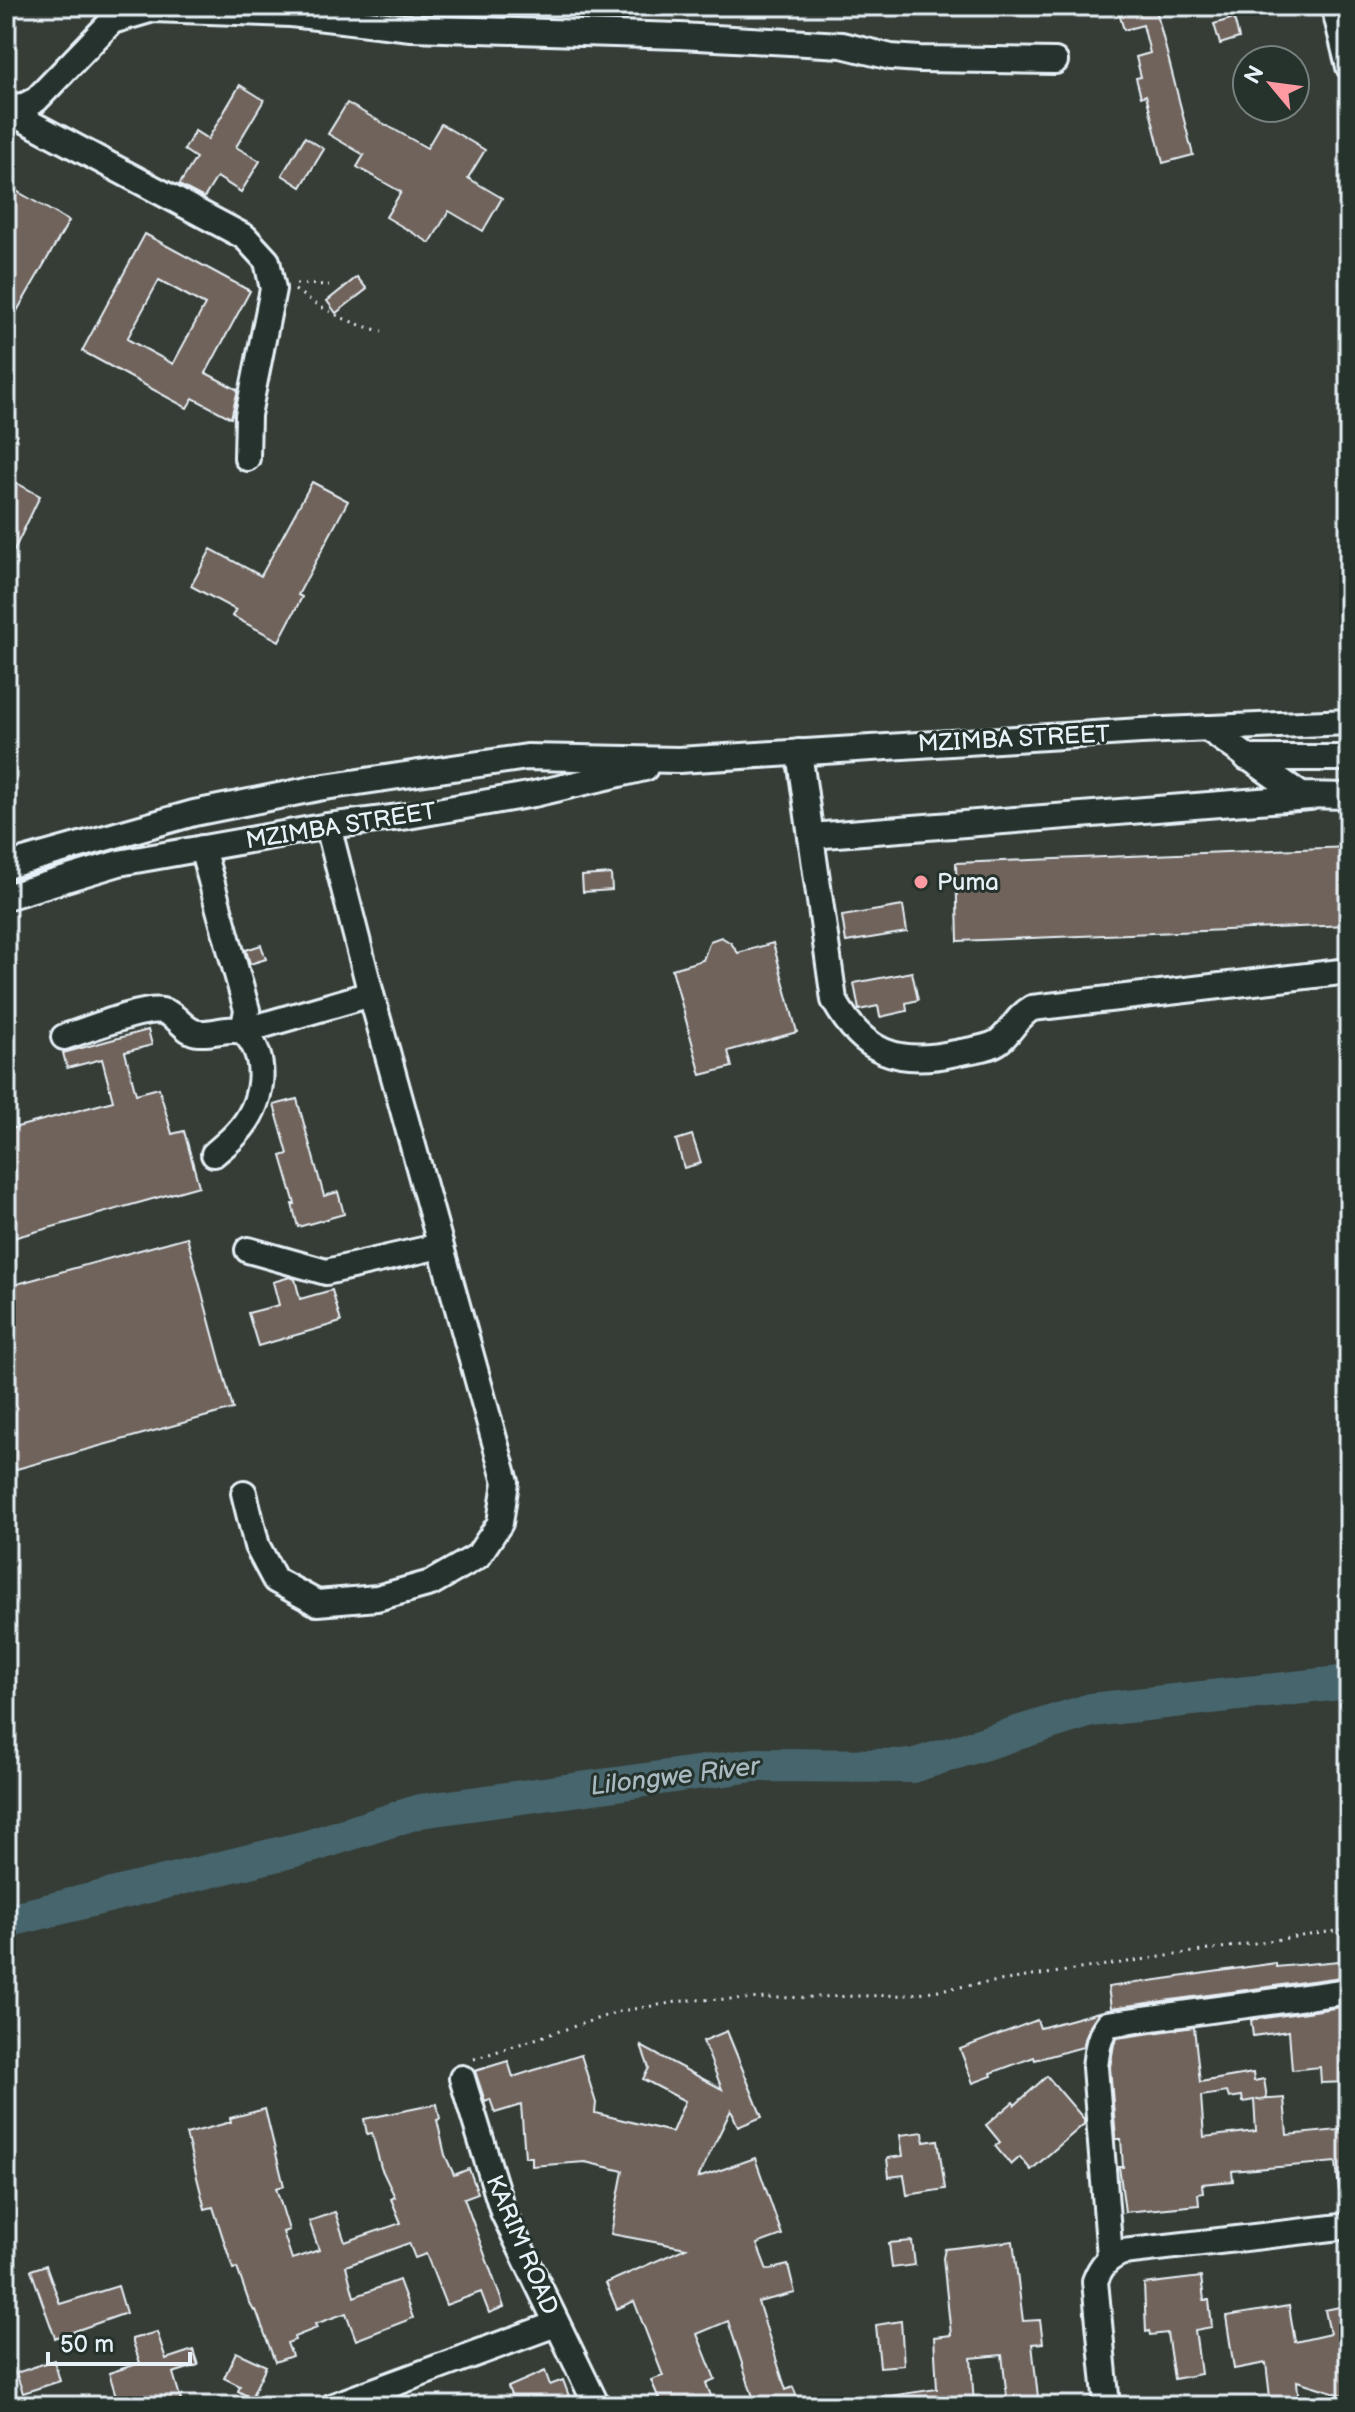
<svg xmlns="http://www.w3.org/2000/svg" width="1355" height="2412" viewBox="0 0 1355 2412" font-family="'Balsamiq Sans',sans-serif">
	<rect width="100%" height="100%" fill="#353d36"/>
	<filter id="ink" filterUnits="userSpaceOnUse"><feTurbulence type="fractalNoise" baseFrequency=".0125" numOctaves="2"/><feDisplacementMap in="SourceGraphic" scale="16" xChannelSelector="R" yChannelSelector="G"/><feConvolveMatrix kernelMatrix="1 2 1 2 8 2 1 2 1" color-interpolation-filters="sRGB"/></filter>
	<g filter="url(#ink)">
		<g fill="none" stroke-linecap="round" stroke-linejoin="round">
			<path stroke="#47656d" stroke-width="34" d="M 6,1921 L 311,1846 L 420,1811 L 754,1765 L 912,1766 L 1091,1710 L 1349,1682"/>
		</g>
		<g fill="#70635b" stroke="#e8f1f8" stroke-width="2" fill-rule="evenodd">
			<path d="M 1131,6 L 1155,6 L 1193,155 L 1163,163 L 1146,95 L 1141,97 L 1136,78 L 1141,77 L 1136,57 L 1150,53 L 1143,25 L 1124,30 L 1118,10 Z"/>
			<path d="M 1234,18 L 1239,38 L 1220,44 L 1214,24 Z"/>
			<path d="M 240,85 L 264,100 L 236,147 L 260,161 L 241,192 L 217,177 L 204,198 L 179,185 L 196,158 L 184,150 L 195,131 L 208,139 Z"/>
			<path d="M 347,103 L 427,148 L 441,124 L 485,150 L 468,178 L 502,198 L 483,231 L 449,211 L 430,243 L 386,217 L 401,192 L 357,167 L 364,155 L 328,134 Z"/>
			<path d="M 305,137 L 324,149 L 301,187 L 282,175 Z"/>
			<path d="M 6,185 L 69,221 L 6,330 Z"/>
			<path d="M 145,234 L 250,291 L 206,373 L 238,390 L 231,418 L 193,398 L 187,408 L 82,351 ZM 159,280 L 205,305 L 173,364 L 127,339 Z"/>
			<path d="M 357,277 L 367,289 L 336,313 L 327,301 Z"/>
			<path d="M 13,481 L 40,496 L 6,567 L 6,495 Z"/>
			<path d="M 312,482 L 348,501 L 298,595 L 302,597 L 279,641 L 232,616 L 236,610 L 191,586 L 211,549 L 261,576 Z"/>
			<path d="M 1349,847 L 1349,925 L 958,941 L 956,863 Z"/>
			<path d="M 611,874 L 612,890 L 583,892 L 582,876 Z"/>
			<path d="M 903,906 L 907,932 L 846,942 L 842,916 Z"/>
			<path d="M 721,937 L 731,943 L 738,953 L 773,943 L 797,1032 L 728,1051 L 732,1067 L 701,1075 L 672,969 L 703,960 L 710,941 Z"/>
			<path d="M 261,945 L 266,959 L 250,964 L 246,950 Z"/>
			<path d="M 912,972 L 918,1000 L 906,1003 L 907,1011 L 880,1017 L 878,1006 L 859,1010 L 854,983 Z"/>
			<path d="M 148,1030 L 152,1045 L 125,1052 L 136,1094 L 159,1088 L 172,1134 L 184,1131 L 199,1186 L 6,1240 L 6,1130 L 113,1101 L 102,1059 L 67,1068 L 63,1053 Z"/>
			<path d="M 297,1099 L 324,1196 L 338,1192 L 344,1214 L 298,1227 L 292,1204 L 295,1204 L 281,1156 L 288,1154 L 274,1105 Z"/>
			<path d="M 692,1135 L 701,1163 L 684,1168 L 676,1140 Z"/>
			<path d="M 187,1237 L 233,1409 L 6,1472 L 6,1287 Z"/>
			<path d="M 290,1277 L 295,1279 L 300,1299 L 332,1290 L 341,1322 L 258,1346 L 248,1313 L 279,1305 L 273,1282 Z"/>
			<path d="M 1349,1960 L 1349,1976 L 1111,2008 L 1108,1987 L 1276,1963 L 1276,1967 Z"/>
			<path d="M 1349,2006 L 1349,2082 L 1321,2083 L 1320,2067 L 1292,2070 L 1289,2031 L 1253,2036 L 1251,2020 Z"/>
			<path d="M 1099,2012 L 1089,2027 L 1083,2047 L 1035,2060 L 1034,2057 L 991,2073 L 992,2076 L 973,2083 L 960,2049 L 1037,2020 L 1040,2028 Z"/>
			<path d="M 1194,2027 L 1200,2082 L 1253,2073 L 1254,2081 L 1264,2079 L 1267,2098 L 1256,2100 L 1284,2098 L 1287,2135 L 1349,2129 L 1349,2190 L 1339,2190 L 1336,2162 L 1232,2171 L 1233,2181 L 1202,2184 L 1203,2193 L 1198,2194 L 1199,2205 L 1125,2212 L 1120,2174 L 1119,2167 L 1123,2167 L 1121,2139 L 1116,2139 L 1110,2067 L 1114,2044 L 1117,2038 ZM 1227,2092 L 1229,2098 L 1242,2096 L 1243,2102 L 1254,2100 L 1256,2131 L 1204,2137 L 1201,2096 Z"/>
			<path d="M 727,2031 L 762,2117 L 738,2127 L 731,2110 L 698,2178 L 755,2158 L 782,2235 L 757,2244 L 767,2270 L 788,2265 L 795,2293 L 758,2302 L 786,2390 L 793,2387 L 801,2406 L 756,2406 L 728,2321 L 697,2334 L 715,2379 L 706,2383 L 715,2406 L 662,2406 L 651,2380 L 663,2376 L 634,2301 L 617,2309 L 606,2283 L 686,2248 L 611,2234 L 623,2171 L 585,2162 L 532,2166 L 532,2157 L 525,2157 L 521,2105 L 495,2113 L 490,2099 L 485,2101 L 475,2071 L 508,2061 L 513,2077 L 581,2055 L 596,2103 L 595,2113 L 672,2132 L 685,2101 L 643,2079 L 649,2068 L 641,2046 L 722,2089 L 703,2041 Z"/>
			<path d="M 1047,2076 L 1084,2119 L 1084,2124 L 1031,2170 L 1020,2157 L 1011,2165 L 995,2146 L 1000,2142 L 986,2125 L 1013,2102 L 1015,2105 Z"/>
			<path d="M 437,2104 L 440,2119 L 437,2120 L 445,2155 L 454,2175 L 469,2169 L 478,2193 L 464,2198 L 504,2307 L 489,2313 L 481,2292 L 446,2305 L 426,2254 L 415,2258 L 409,2243 L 346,2266 L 354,2297 L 399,2280 L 413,2318 L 356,2340 L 346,2313 L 315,2324 L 317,2328 L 294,2337 L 295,2340 L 287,2343 L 292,2356 L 275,2362 L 256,2310 L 254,2311 L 249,2302 L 237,2268 L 233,2269 L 213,2207 L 205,2209 L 186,2134 L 231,2122 L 230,2118 L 265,2109 L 284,2186 L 276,2188 L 289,2230 L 283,2232 L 292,2259 L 319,2250 L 309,2221 L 335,2212 L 345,2242 L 401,2223 L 391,2199 L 395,2197 L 381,2168 L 372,2133 L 367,2134 L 364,2119 Z"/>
			<path d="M 923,2132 L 924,2142 L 938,2140 L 945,2189 L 907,2195 L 904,2175 L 889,2177 L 887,2158 L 903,2156 L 900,2135 Z"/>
			<path d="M 912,2241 L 915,2265 L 892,2268 L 889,2243 Z"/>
			<path d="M 1013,2241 L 1023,2321 L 1040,2320 L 1043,2343 L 1032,2344 L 1039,2406 L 1008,2406 L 1002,2355 L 971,2358 L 974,2406 L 884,2406 L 883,2397 L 937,2389 L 934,2337 L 951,2335 L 943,2258 L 945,2249 Z"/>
			<path d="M 46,2265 L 60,2304 L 118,2286 L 126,2313 L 55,2338 L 31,2270 Z"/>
			<path d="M 1201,2277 L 1204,2300 L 1209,2300 L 1212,2327 L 1195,2330 L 1201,2374 L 1174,2379 L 1167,2333 L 1150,2335 L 1149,2331 L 1146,2332 L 1144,2284 Z"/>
			<path d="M 1349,2305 L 1349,2397 L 1297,2381 L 1299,2406 L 1271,2406 L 1266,2363 L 1234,2369 L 1226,2316 L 1289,2306 L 1295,2342 L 1330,2334 L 1325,2310 Z"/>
			<path d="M 901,2321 L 904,2365 L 880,2367 L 876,2325 Z"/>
			<path d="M 157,2332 L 166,2359 L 193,2350 L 198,2365 L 173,2373 L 181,2400 L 161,2406 L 119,2406 L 109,2373 L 140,2363 L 132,2339 Z"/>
			<path d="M 236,2352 L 266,2366 L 251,2398 L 238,2391 L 240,2386 L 224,2378 Z"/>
			<path d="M 54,2360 L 60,2381 L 23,2393 L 16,2373 Z"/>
			<path d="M 545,2371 L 550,2385 L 563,2380 L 569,2396 L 538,2406 L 515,2406 L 508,2387 Z"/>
		</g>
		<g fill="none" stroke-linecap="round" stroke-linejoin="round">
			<defs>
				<g id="minor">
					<path d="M 1334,6 L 1349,67"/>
					<path d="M 6,107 L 24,106 L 36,100 L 112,21 L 153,9 L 291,14 L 411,28 L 680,36 L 842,45 L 891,57 L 920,59 L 1055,61"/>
					<path d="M 6,110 L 245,237 L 267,261 L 273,289 L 248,415 L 247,458"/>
					<path d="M 1207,728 L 1301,795 L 1349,796"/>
					<path d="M 799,752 L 834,1000 C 863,1053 898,1066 956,1053 C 969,1050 987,1049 998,1042 C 1011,1033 1016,1017 1032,1008 L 1349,971"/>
					<path d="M 1247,758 L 1349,758"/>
					<path d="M 811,836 L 1310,797"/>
					<path d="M 202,848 L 247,1010 L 243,1031 C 271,1058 263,1105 237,1133 C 230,1141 222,1147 214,1154"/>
					<path d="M 6,866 L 194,813 L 318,788 L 527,757 L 679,760 L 1141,731 L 1349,722"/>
					<path d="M 6,897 L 119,863 L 328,826 L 408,816 L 534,794 L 645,768"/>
					<path d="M 64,1037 C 87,1030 142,1007 162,1011 C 178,1014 183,1032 199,1033 C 215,1034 227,1027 243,1031 L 371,994"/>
					<path d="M 248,1250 L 326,1272 L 440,1246"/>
					<path d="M 244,1493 L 257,1546 L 275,1580 L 317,1603 L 377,1598 L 431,1583 L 478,1556 L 500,1523 L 506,1482 L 371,994 L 328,826"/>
					<path d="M 462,2078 L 503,2212 L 597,2406"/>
					<path d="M 1110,2257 L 1095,2067 C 1097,2052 1098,2036 1108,2024 L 1349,1991"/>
					<path d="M 333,2406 L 556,2324"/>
					<path d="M 1107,2406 L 1095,2281 C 1101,2266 1107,2258 1123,2252 L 1349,2226"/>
				</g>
			</defs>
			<use href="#minor" stroke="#e8f1f8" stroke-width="30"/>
			<g stroke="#e8f1f8" stroke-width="3" stroke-dasharray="2 6" stroke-linecap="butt">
				<path d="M 296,284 L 329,285"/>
				<path d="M 295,290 C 322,309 349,324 382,331"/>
				<path d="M 474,2059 L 621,2011 L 690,2000 L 905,1995 L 1349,1929"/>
			</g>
			<use href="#minor" stroke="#26332d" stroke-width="24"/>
		</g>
	</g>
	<circle fill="#ff9aa2" stroke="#26332d" stroke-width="3" cx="921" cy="882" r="8"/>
	<g text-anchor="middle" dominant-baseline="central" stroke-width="6" stroke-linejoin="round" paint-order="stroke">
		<g font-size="24" fill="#e8f1f8" stroke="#26332d">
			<text transform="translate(1014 739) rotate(-3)">MZIMBA STREET</text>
			<text transform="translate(341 826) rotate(-9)">MZIMBA STREET</text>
			<text transform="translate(522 2245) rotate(67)">KARIM ROAD</text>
		</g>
		<g font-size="24" fill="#e8f1f8" stroke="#26332d" text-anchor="start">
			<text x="937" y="882">Puma</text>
		</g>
		<g font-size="26" font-style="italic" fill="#a8b9c0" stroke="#26332d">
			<text transform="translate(675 1777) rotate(-7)">Lilongwe River</text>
		</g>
	</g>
	<rect width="1355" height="2412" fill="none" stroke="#26332d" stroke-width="32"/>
	<rect x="16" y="16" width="1323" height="2380" fill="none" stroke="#e8f1f8" stroke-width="3" filter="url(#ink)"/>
	<g transform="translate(1271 84) rotate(299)"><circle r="38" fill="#26332d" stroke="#747f7e" stroke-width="2"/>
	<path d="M0-6L14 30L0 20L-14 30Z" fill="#ff9aa2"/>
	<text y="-12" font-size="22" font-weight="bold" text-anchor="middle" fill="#e8f1f8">N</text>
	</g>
	<path d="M48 2352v12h142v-12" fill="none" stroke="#e8f1f8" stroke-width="4"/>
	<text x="60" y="2352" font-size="24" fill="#e8f1f8" stroke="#26332d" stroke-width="6" paint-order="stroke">50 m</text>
</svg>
